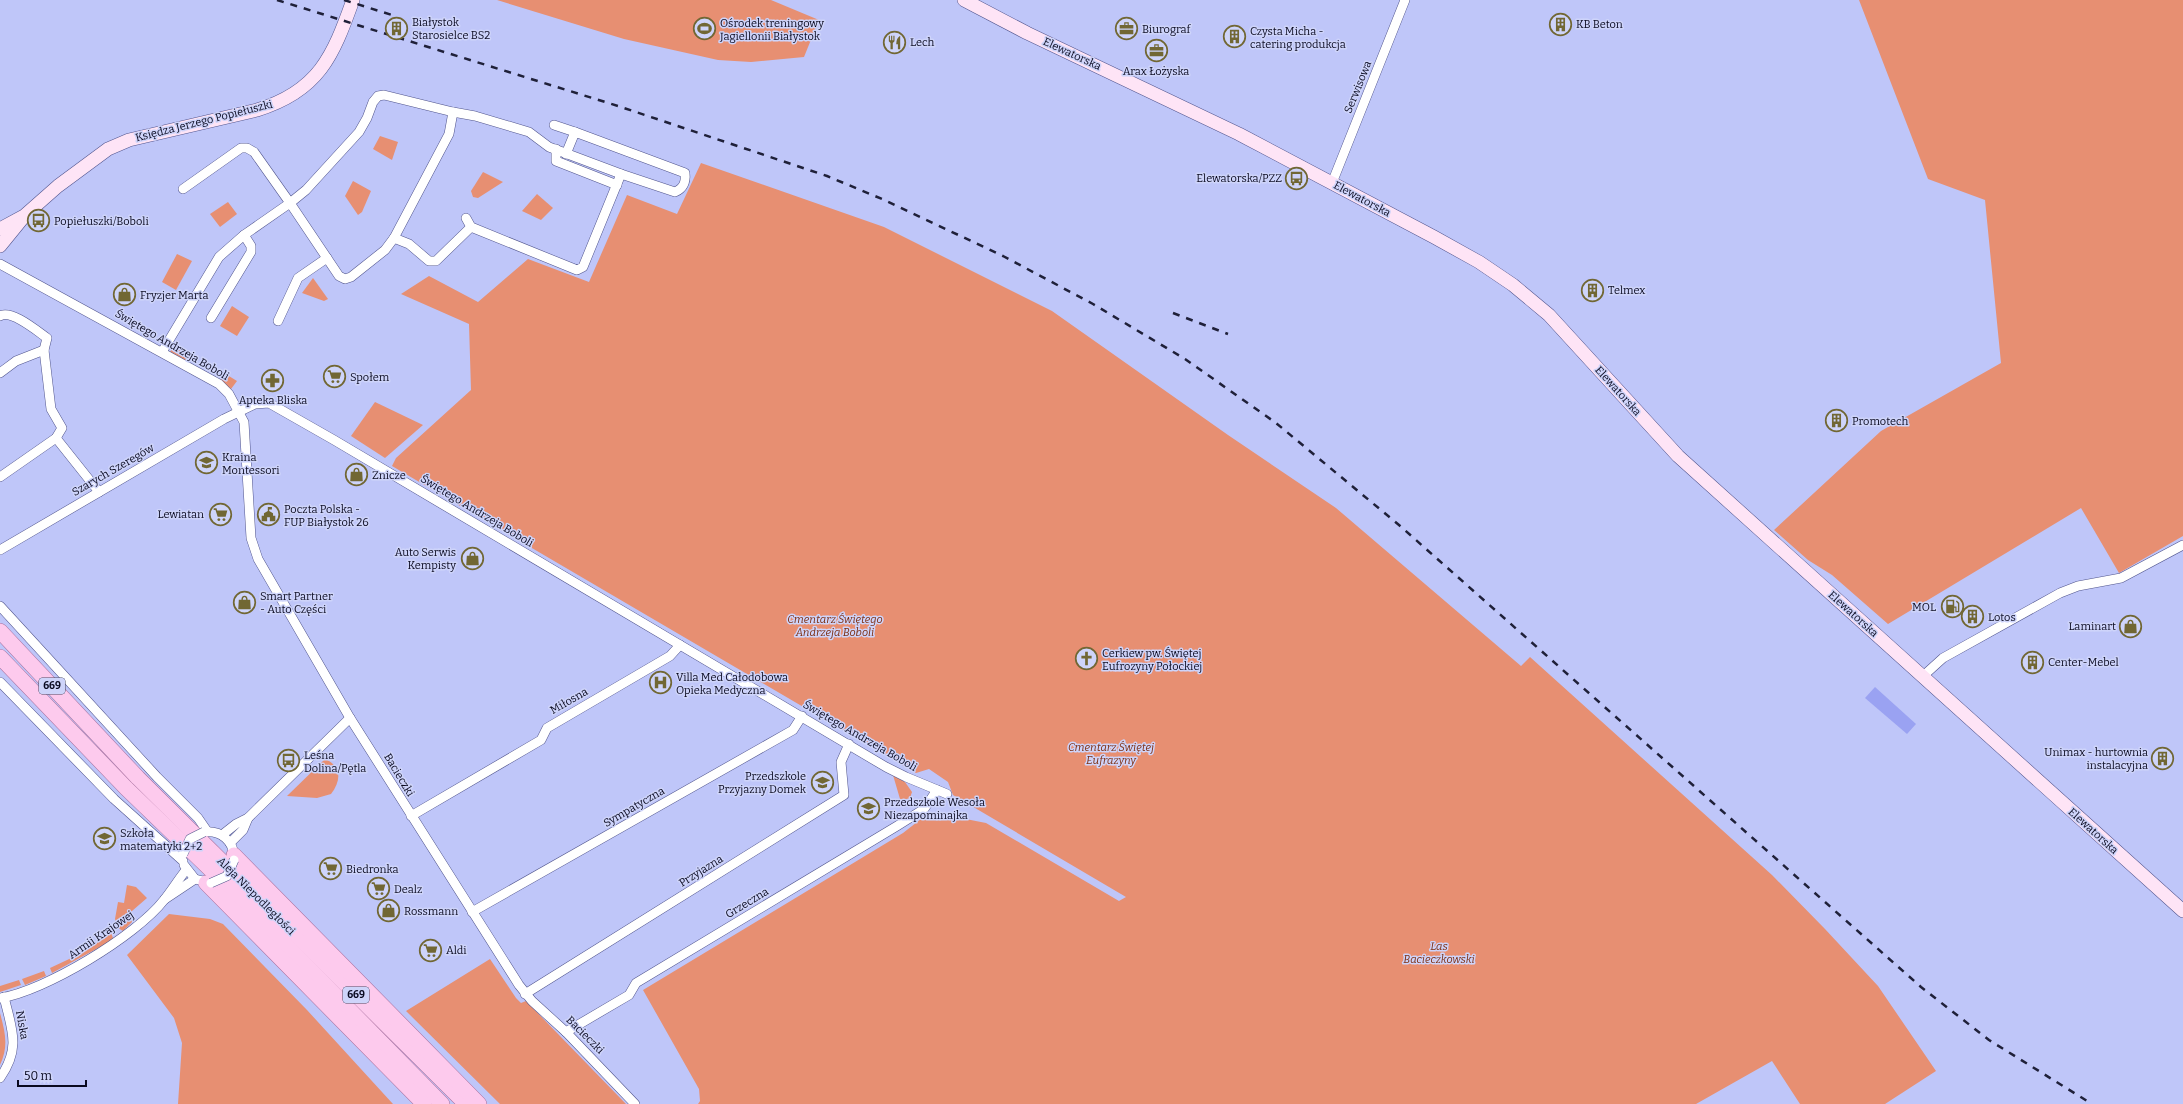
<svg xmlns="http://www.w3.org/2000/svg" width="2183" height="1104" viewBox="0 0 2183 1104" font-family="Bitter,serif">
	<rect width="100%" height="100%" fill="#bfc6f9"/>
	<g fill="#e78f72">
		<path d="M 497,0 L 771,0 L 819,20 L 804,57 L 751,62 L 718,60 L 624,39 Z"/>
		<path d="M 1859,0 L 2183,0 L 2183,536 L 2119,573 L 2081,508 L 1888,624 L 1832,575 L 1808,560 L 1774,530 L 1881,431 L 2001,363 L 1985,200 L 1928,179 Z"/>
		<path d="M 380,136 L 398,142 L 392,160 L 373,149 Z"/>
		<path d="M 701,163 L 884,227 L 1052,311 L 1228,435 L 1336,508 L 1521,666 L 1530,657 L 1772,875 L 1825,929 L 1878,986 L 1936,1071 L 1885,1104 L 1800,1104 L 1772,1061 L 1696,1104 L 698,1104 L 700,1101 L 699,1089 L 643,990 L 903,833 L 930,812 L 986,823 L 1119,901 L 1126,897 L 953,795 L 948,782 L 929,769 L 916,773 L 392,466 L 396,458 L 471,390 L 469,324 L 401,294 L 429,276 L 478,302 L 528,259 L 589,282 L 627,195 L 677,214 Z"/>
		<path d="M 483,172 L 503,182 L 478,198 L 473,197 L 471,191 Z"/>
		<path d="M 353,181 L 371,191 L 362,212 L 358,215 L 345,196 Z"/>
		<path d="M 537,194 L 553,208 L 541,220 L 522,211 Z"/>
		<path d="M 228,202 L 237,214 L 220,227 L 210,214 Z"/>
		<path d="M 177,254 L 192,261 L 176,290 L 162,282 Z"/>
		<path d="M 313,278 L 328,299 L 324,301 L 302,293 Z"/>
		<path d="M 232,306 L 249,317 L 237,336 L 220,326 Z"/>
		<path d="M 175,344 L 191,354 L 186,361 L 170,352 Z"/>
		<path d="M 224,373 L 237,381 L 231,389 L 220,381 Z"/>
		<path d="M 375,402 L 423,425 L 385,458 L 351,436 Z"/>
		<path d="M 325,759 C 341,766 342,780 331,794 L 317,798 L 287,796 Z"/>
		<path d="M 893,775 L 905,782 L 912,792 L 910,798 L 903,800 L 900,799 Z"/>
		<path d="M 127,885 L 136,887 L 147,898 L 117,924 L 115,919 L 118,902 L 124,903 Z"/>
		<path d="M 169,914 L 210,919 L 223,924 L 307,1010 L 393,1104 L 178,1104 L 182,1043 L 174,1018 L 127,955 Z"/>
		<path d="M 131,916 L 136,918 L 123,931 L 118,928 Z"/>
		<path d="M 111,933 L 113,938 L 111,941 L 52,973 L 50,968 L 82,953 Z"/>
		<path d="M 490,959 L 516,998 L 521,1003 L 526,1001 L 626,1104 L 500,1104 L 406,1011 Z"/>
		<path d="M 44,971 L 46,976 L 25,985 L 22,979 Z"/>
		<path d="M 19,980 L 21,985 L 0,992 L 0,986 Z"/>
		<path d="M 0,1013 C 5,1032 9,1046 0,1065 Z"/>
	</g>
	<path fill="#9aa2f2" d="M 1875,687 L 1916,724 L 1907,734 L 1865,698 Z"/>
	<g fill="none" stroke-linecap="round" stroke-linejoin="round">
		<defs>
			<g id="street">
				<path d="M 453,112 L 475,116 L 529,132 L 549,147 L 621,174 L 583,267 L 577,270 L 471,227 L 466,218"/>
				<path d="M 554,125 L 575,132"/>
				<path d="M 556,149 L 556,161 L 617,185"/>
				<path d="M 566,154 L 575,132 L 685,173 C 686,182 684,188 675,192 L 621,174"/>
				<path d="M 1332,183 L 1405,0"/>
				<path d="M 394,238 L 409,244 L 429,261 L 436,261 L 471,227"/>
				<path d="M 0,264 L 219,384 L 229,394 L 244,422 L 251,538 L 258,559 L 350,718 L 519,985 L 532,1001 L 566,1032 L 635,1104"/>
				<path d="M 0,316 C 11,309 37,331 47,338 L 44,350 L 51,409 L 62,428 L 56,438 L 0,477"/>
				<path d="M 211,318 L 251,252 L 251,246 L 244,235"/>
				<path d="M 278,321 L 298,278 L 327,258"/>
				<path d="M 162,352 L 219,257 L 244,235 L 290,203 L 339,276 L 345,279 L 351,277 L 385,250 L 394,238 L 449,134 L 453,112 L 384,95 L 378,96 L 373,102 L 367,118 L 359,132 L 306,190 L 290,203 L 254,152 L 247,148 L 241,148 L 183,189"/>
				<path d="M 0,373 L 16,361 L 44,350"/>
				<path d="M 56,438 L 99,492"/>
				<path d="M 0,550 L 224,419 L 255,404 L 269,403 L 334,440 L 886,767 L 906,777 L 947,794"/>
				<path d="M 0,606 L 157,777 L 198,818 L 207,831"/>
				<path d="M 1922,677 L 1943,658 L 2060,593 L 2078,586 L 2121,578 L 2183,545"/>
				<path d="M 0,682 L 114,799 L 183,861"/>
				<path d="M 411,816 L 541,740 L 547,728 L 670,656 L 680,645"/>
				<path d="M 204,832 C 221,830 234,841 234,858"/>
				<path d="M 222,835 L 236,824 L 248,818 L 350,718"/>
				<path d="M 230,843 L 243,830 L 248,818"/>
				<path d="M 184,865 L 195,879 L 211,883"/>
				<path d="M 165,899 L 195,879"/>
				<path d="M 472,912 L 793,730 L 802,716"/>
				<path d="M 525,994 L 844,795 L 841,762 L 849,744"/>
				<path d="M 0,998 C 45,991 136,936 164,900 C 172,890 178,880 186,870"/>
				<path d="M 566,1032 L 629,995 L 636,983 L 897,826 L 924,809 L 937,790"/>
				<path d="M 0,1078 C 21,1048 12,1030 4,997"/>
			</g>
			<g id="secondary">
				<path d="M 964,0 L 1027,33 L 1239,134 L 1434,237 L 1479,262 L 1513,285 L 1549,315 L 1678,456 L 2183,911"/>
				<path d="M 0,229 L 24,216 L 58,186 L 108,149 L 129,140 L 257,110 C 319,91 333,56 353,0"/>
				<path d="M 0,246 L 22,219"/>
			</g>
			<g id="primary">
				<path d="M 0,631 L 138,778 L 466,1104"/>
				<path d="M 0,657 L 126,788 L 238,896 L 442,1104"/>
				<path d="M 234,855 L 479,1104"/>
				<path d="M 206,883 L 424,1104"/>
			</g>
		</defs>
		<use href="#street" stroke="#51558d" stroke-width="10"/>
		<use href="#secondary" stroke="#51558d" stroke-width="14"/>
		<use href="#primary" stroke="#a76f9d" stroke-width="16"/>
		<use href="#street" stroke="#fff" stroke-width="9"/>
		<use href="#secondary" stroke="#fee4f6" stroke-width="13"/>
		<use href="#primary" stroke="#fdcaed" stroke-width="15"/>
		<g stroke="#1f2039" stroke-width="2.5" stroke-dasharray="7 7" stroke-linecap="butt">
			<path d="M 277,0 L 618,106 L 827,176 L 882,199 L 1003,256 L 1093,304 L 1185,359 L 1276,423 L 1399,525 L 1921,987 L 1989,1040 L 2092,1104"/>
			<path d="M 344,0 L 392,15"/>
			<path d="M 1173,313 L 1228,334"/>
		</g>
		<defs>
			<g id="street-bridge">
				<path d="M 183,854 L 190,839 L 204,832"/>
				<path d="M 211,883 L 227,876 L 234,860"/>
			</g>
		</defs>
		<use href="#street-bridge" stroke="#51558d" stroke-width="10" stroke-linecap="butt"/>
		<use href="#street-bridge" stroke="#fff" stroke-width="9"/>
	</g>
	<defs>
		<symbol id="building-ring" viewBox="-11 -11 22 22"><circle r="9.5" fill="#ced4fa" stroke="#716734" stroke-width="1.5"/><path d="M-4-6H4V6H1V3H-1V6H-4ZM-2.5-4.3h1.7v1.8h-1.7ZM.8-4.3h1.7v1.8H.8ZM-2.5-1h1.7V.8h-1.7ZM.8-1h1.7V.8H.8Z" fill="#716734"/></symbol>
		<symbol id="stadium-ring" viewBox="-11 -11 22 22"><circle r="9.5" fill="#ced4fa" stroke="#716734" stroke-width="1.5"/><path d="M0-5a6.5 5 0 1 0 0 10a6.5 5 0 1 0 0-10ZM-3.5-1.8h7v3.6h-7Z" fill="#716734"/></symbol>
		<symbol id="office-ring" viewBox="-11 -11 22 22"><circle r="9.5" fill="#ced4fa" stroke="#716734" stroke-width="1.5"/><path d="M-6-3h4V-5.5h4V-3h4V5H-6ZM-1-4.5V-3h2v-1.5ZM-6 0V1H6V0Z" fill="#716734"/></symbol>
		<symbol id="restaurant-ring" viewBox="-11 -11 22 22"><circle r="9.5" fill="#ced4fa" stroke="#716734" stroke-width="1.5"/><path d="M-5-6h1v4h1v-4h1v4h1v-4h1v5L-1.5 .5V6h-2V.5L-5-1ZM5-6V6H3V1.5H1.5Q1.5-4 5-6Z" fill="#716734"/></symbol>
		<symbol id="bus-ring" viewBox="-11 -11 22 22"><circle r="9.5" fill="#ced4fa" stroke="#716734" stroke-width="1.5"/><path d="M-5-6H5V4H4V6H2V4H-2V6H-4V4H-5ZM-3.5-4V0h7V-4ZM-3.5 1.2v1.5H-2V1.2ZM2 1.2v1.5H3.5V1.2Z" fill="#716734"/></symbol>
		<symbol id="shop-ring" viewBox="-11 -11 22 22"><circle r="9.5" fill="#ced4fa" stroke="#716734" stroke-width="1.5"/><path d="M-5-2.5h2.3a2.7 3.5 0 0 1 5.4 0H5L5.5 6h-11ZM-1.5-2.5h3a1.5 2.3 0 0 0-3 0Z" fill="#716734"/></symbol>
		<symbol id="supermarket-ring" viewBox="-11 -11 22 22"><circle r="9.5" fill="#ced4fa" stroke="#716734" stroke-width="1.5"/><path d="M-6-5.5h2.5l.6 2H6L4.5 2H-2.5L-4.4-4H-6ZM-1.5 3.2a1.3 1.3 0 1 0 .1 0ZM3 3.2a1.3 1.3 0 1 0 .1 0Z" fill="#716734"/></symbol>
		<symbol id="pharmacy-ring" viewBox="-11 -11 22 22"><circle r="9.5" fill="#ced4fa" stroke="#716734" stroke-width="1.5"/><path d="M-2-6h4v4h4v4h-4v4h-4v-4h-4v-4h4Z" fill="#716734"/></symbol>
		<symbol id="school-ring" viewBox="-11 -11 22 22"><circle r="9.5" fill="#ced4fa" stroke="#716734" stroke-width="1.5"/><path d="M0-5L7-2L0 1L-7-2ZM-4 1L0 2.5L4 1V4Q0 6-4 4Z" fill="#716734"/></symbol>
		<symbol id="civic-ring" viewBox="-11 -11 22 22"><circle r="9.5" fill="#ced4fa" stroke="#716734" stroke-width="1.5"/><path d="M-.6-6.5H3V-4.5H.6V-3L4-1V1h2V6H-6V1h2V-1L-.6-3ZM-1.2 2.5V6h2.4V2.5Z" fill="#716734"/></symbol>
		<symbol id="fuel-ring" viewBox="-11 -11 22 22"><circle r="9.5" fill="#ced4fa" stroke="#716734" stroke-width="1.5"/><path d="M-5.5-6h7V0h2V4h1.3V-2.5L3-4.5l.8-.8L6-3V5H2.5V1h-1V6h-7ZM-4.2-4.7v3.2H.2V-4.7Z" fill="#716734"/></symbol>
		<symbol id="church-ring" viewBox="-11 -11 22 22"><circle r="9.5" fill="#ced4fa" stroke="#716734" stroke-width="1.5"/><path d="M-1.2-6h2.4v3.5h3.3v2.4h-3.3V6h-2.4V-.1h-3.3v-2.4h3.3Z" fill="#716734"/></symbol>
		<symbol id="hospital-ring" viewBox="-11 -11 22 22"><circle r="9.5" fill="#ced4fa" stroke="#716734" stroke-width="1.5"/><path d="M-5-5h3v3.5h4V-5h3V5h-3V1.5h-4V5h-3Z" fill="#716734"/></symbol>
	</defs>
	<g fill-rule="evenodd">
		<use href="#building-ring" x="1548" y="12" width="25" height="25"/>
		<use href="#building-ring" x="384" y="16" width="25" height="25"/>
		<use href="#stadium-ring" x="692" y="16" width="25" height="25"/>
		<use href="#office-ring" x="1114" y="16" width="25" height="25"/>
		<use href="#building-ring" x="1222" y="24" width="25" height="25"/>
		<use href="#restaurant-ring" x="882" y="30" width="25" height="25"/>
		<use href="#office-ring" x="1144" y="38" width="25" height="25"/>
		<use href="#bus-ring" x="1284" y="166" width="25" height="25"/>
		<use href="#bus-ring" x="26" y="208" width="25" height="25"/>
		<use href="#building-ring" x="1580" y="278" width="25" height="25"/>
		<use href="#shop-ring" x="112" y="282" width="25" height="25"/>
		<use href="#supermarket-ring" x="322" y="364" width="25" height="25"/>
		<use href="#pharmacy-ring" x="260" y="368" width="25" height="25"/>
		<use href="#building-ring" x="1824" y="408" width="25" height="25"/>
		<use href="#school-ring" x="194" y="450" width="25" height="25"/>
		<use href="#shop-ring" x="344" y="462" width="25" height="25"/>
		<use href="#supermarket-ring" x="208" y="502" width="25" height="25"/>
		<use href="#civic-ring" x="256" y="502" width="25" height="25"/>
		<use href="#shop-ring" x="460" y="546" width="25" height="25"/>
		<use href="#shop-ring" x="232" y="590" width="25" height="25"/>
		<use href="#fuel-ring" x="1940" y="594" width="25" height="25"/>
		<use href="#building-ring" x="1960" y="604" width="25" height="25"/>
		<use href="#shop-ring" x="2118" y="614" width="25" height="25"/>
		<use href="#church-ring" x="1074" y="646" width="25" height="25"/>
		<use href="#building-ring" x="2020" y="650" width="25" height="25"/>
		<use href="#hospital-ring" x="648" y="670" width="25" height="25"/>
		<use href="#building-ring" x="2150" y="746" width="25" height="25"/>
		<use href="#bus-ring" x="276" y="748" width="25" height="25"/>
		<use href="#school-ring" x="810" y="770" width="25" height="25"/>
		<use href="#school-ring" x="856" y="796" width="25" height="25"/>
		<use href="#school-ring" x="92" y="826" width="25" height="25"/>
		<use href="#supermarket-ring" x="318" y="856" width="25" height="25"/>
		<use href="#supermarket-ring" x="366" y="876" width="25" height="25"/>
		<use href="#shop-ring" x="376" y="898" width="25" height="25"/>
		<use href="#supermarket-ring" x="418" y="938" width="25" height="25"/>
	</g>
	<g text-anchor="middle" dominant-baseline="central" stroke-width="3" stroke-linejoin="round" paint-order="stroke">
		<g fill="#ced4fa" stroke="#454761" stroke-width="1">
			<rect x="39" y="678" width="26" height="16" rx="3"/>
			<rect x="343" y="987" width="26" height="16" rx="3"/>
		</g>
		<g font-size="10" font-weight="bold" fill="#0a0a20">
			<text x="52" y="686">669</text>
			<text x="356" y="995">669</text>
		</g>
		<g font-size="11" fill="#0a0a20" stroke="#ced4fa" text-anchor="start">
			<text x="412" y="22">Białystok<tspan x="412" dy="13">Starosielce BS2</tspan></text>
			<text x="720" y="23">Ośrodek treningowy<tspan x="720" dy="13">Jagiellonii Białystok</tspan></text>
			<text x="1576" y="24">KB Beton</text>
			<text x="1142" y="29">Biurograf</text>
			<text x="1250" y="31">Czysta Micha -<tspan x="1250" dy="13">catering produkcja</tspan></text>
			<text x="910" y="42">Lech</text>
			<text x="1156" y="71" text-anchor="middle">Arax Łożyska</text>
			<text x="1282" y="178" text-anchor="end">Elewatorska/PZZ</text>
			<text x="54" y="221">Popiełuszki/Boboli</text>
			<text x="1608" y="290">Telmex</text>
			<text x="140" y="295">Fryzjer Marta</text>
			<text x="350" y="377">Społem</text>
			<text x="273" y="400" text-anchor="middle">Apteka Bliska</text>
			<text x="1852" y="421">Promotech</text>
			<text x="222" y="457">Kraina<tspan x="222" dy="13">Montessori</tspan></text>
			<text x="372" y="475">Znicze</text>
			<text x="284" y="509">Poczta Polska -<tspan x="284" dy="13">FUP Białystok 26</tspan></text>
			<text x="204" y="514" text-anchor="end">Lewiatan</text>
			<text x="456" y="552" text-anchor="end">Auto Serwis<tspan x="456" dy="13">Kempisty</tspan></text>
			<text x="260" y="596">Smart Partner<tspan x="260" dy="13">- Auto Części</tspan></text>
			<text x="1936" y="607" text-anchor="end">MOL</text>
			<text x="1988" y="617">Lotos</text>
			<text x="2116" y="626" text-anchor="end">Laminart</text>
			<text x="1102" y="653">Cerkiew pw. Świętej<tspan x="1102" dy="13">Eufrozyny Połockiej</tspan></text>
			<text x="2048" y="662">Center-Mebel</text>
			<text x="676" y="677">Villa Med Całodobowa<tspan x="676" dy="13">Opieka Medyczna</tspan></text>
			<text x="2148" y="752" text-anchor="end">Unimax - hurtownia<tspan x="2148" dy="13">instalacyjna</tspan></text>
			<text x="304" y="755">Leśna<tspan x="304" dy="13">Dolina/Pętla</tspan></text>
			<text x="806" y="776" text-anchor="end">Przedszkole<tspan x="806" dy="13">Przyjazny Domek</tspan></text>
			<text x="884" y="802">Przedszkole Wesoła<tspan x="884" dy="13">Niezapominajka</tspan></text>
			<text x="120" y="833">Szkoła<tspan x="120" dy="13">matematyki 2+2</tspan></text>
			<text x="346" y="869">Biedronka</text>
			<text x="394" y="889">Dealz</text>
			<text x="404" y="911">Rossmann</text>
			<text x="446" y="950">Aldi</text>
		</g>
		<g font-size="11" fill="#0a0a20" stroke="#ced4fa">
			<text transform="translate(1072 54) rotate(25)">Elewatorska</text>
			<text transform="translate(1358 87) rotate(-68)">Serwisowa</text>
			<text transform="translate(204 121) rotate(-14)">Księdza Jerzego Popiełuszki</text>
			<text transform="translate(1362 199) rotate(28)">Elewatorska</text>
			<text transform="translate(172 345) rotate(30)">Świętego Andrzeja Boboli</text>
			<text transform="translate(1618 391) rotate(48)">Elewatorska</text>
			<text transform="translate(113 470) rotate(-30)">Szarych Szeregów</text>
			<text transform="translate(477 511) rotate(31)">Świętego Andrzeja Boboli</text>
			<text transform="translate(1853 614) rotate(42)">Elewatorska</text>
			<text transform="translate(569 701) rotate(-30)">Miłosna</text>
			<text transform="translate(860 736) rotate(30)">Świętego Andrzeja Boboli</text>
			<text transform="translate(399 775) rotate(59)">Bacieczki</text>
			<text transform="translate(634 807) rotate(-30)">Sympatyczna</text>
			<text transform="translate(2093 831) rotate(42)">Elewatorska</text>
			<text transform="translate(701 871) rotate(-32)">Przyjazna</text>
			<text transform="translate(256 896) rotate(45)">Aleja Niepodległości</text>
			<text transform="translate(747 903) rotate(-31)">Grzeczna</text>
			<text transform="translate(101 935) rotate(-34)">Armii Krajowej</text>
			<text transform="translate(22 1025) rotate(80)">Niska</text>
			<text transform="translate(585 1035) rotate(45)">Bacieczki</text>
		</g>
		<g font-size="11" font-style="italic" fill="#7c2d10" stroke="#ced4fa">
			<text x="835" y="619">Cmentarz Świętego<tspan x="835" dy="13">Andrzeja Boboli</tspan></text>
			<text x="1111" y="747">Cmentarz Świętej<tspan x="1111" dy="13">Eufrazyny</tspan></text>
			<text x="1439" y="946">Las<tspan x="1439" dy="13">Bacieczkowski</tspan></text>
		</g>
	</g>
	<path d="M18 1080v6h68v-6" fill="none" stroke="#0a0a20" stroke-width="2"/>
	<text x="24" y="1080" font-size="12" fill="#0a0a20" stroke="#ced4fa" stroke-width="3" paint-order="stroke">50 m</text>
</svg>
